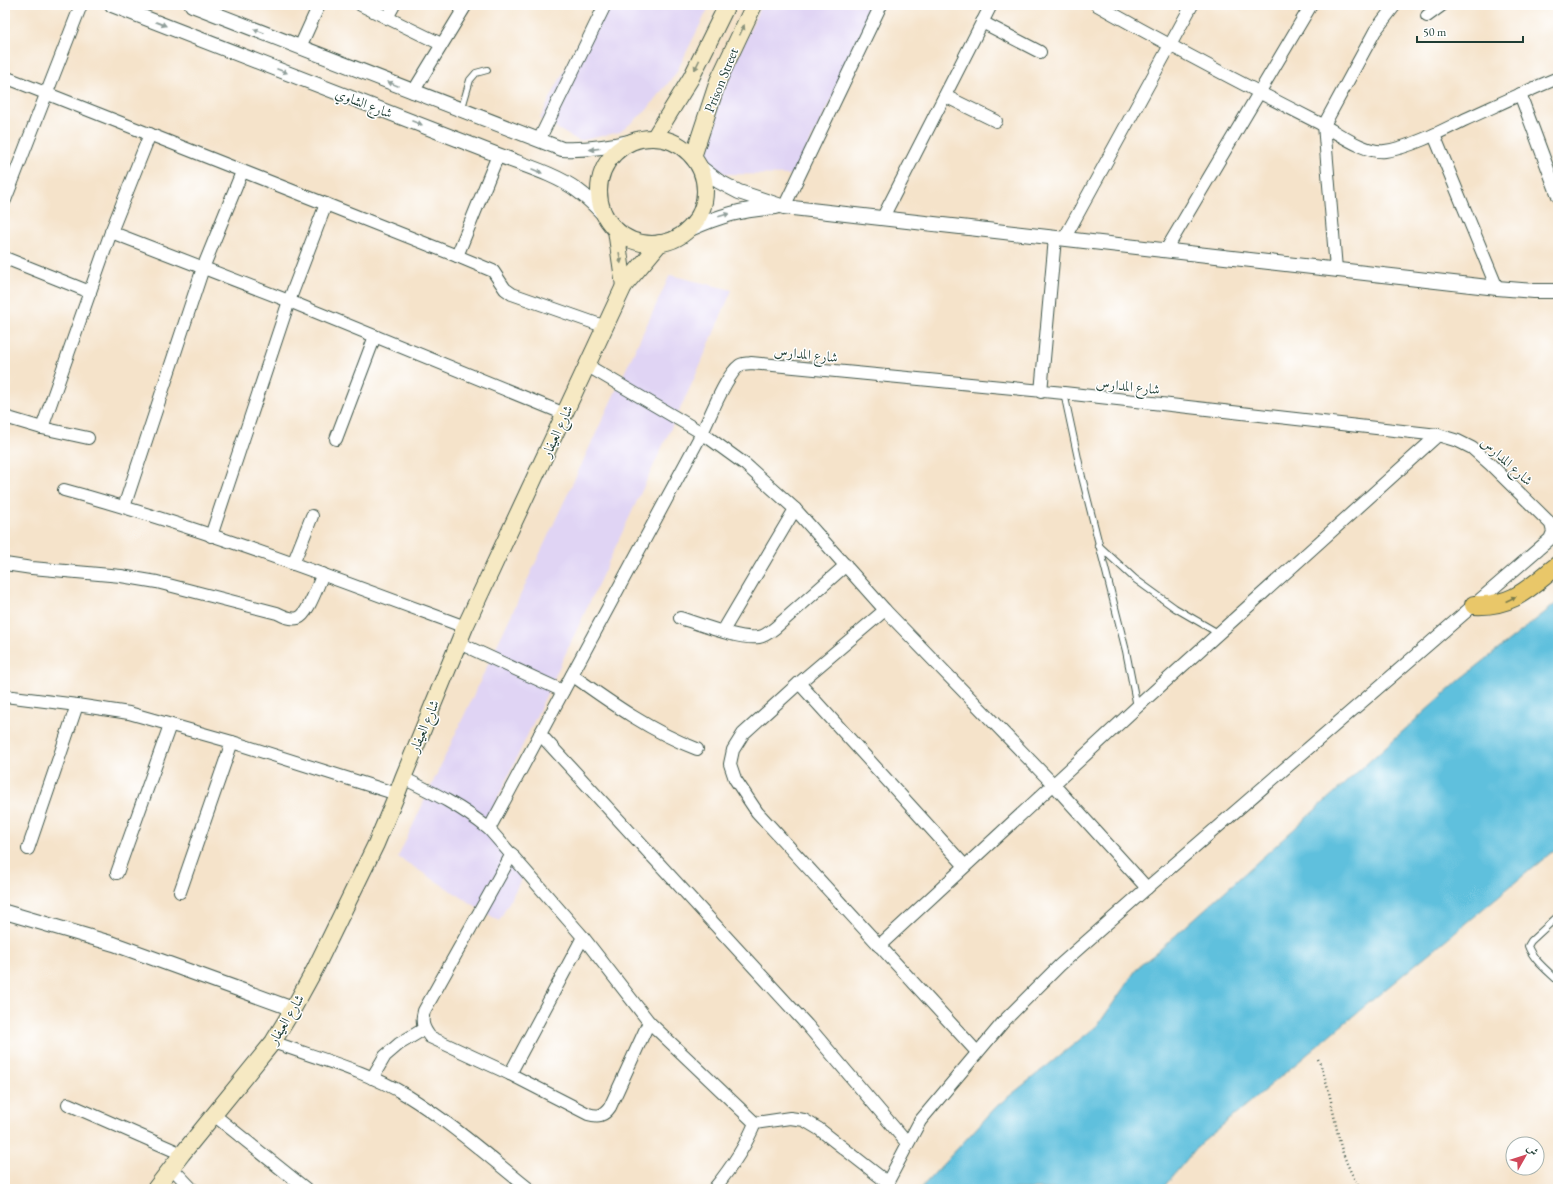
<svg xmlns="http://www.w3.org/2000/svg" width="1563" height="1194" viewBox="0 0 1563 1194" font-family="'EB Garamond',Amiri,serif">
	<rect width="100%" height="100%" fill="#fff"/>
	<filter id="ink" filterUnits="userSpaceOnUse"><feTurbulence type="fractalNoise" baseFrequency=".025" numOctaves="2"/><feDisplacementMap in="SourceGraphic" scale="8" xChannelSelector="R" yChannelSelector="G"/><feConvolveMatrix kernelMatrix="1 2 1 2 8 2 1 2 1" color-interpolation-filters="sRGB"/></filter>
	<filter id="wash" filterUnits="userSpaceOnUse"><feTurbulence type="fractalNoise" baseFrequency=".012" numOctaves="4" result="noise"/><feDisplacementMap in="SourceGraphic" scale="16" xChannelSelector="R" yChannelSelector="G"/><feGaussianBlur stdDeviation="0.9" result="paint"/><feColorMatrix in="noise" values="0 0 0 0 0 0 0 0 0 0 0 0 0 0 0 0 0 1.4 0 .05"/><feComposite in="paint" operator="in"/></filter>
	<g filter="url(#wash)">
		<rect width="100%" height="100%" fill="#f5e3ca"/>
		<g fill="#e0d4f4">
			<path d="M 597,5 L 710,5 L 676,73 L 646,111 L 620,132 L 579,141 L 540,119 Z"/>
			<path d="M 761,5 L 881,5 L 793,175 L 726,174 L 692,158 Z"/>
			<path d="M 670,275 L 732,290 L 695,377 L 484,828 L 522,878 L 499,921 L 398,857 Z"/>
		</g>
		<path fill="#5fc0dd" stroke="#3f7e88" d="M 1558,602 L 1558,847 L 1359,1011 L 1198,1146 L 1162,1189 L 920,1189 L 997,1106 L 1098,1025 L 1138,967 L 1156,953 L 1461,679 Z"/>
	</g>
	<g filter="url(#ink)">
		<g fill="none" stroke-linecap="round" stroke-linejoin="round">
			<defs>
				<g id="service">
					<path d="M 461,111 L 470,80 L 476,73 L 487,70"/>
					<path d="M 1064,393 L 1082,477 L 1126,651 L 1137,707"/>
					<path d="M 1098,545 L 1135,579 L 1175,608 L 1218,633"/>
					<path d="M 1558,916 L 1531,941 L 1528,946 C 1533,960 1548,971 1558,981"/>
				</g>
				<g id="minor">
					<path d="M 361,5 L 441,44"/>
					<path d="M 1097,5 C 1170,46 1244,85 1319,123 C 1337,132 1365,154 1385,151 C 1409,148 1442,131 1464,120 C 1495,106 1526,91 1558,78"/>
					<path d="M 1427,16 L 1442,5"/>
					<path d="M 387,18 L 394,5"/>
					<path d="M 982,22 L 1040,52"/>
					<path d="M 300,47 L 319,5"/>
					<path d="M 5,77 L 457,256 L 493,271 L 505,289 L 512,294 L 606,327"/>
					<path d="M 413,92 L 466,5"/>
					<path d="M 1520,94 L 1558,196"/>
					<path d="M 945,96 L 996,121"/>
					<path d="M 1434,135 L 1497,288"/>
					<path d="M 539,140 L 605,5"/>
					<path d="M 5,200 L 81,5"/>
					<path d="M 784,207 L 881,5"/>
					<path d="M 882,219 L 991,5"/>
					<path d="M 111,232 L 289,301 L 565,414"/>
					<path d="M 1064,239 L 1192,5"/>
					<path d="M 1166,250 L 1311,5"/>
					<path d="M 457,256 L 498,155"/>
					<path d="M 5,258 L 90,292"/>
					<path d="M 1336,269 L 1324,125 L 1375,31 L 1395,5"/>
					<path d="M 588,366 L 702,433 L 746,465 L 795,509 L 885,610 L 1053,784 L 1147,888"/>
					<path d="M 1041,392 L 1055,238"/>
					<path d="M 5,417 L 42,428 L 88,438"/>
					<path d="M 42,428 L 111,232 L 150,134"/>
					<path d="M 336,439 L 375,336"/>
					<path d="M 64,490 C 200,527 333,578 465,627"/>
					<path d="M 124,507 L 203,268 L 242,172"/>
					<path d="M 211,536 L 289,301 L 326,204"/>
					<path d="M 5,564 L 32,568 L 121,576 L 157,582 L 277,613 C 283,616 291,620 298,618 C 308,615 318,584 323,574"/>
					<path d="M 293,564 L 312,516"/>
					<path d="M 885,610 L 799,683 L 743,734 L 733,750 L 730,764 L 735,779 L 757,812 L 977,1052"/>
					<path d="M 680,618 C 700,624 739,640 759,637 C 765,636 770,632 775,628 L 846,565"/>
					<path d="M 723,631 L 795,509"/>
					<path d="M 459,643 L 563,691"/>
					<path d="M 572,675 C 611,703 652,732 697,749"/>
					<path d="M 799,683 L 965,866"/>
					<path d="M 5,696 L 77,705 L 129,713 L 232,742 L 397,794"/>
					<path d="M 540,734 L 807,1025 L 907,1143"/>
					<path d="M 403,778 C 434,793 462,807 489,829 L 583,937 L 649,1022 L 755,1123 L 790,1118 L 804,1120 L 819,1129 L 888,1183"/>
					<path d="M 489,829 L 702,433 C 710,417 726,375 739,366 C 742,363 747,364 751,363 L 1064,393 L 1438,435 L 1458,441 L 1472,448 L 1490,464 L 1551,524 L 1553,532 L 1550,539 L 1147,888 L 1060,965 L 1005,1020 L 920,1121 L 884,1189"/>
					<path d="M 28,849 L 77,705"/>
					<path d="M 512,854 L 424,1011 C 421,1022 423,1028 430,1037 L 510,1074 L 588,1114 C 598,1117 604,1116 610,1107 L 649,1022"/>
					<path d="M 117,873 L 170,725"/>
					<path d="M 180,892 L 232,742"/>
					<path d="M 879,946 L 1137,707 L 1438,435"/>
					<path d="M 273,1042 C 316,1058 367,1071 406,1095 C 450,1122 489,1157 529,1189"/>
					<path d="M 510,1074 L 583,937"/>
					<path d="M 372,1078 L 385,1056 L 399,1044 L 424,1029"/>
					<path d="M 68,1104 L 182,1154"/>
					<path d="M 214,1115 L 306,1189"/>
					<path d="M 171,1167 L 192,1189"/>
					<path d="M 714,1189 C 731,1168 745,1148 755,1123"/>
				</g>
				<g id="tertiary">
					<path d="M 112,5 L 498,155 C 523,165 555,174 577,190 C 588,198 597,207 606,217"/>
					<path d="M 192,5 L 562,149 C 587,150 609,147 633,141"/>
					<path d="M 700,167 L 718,181 L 739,192 L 784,207 L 1497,288 L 1534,291 L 1558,291"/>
					<path d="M 688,230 C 721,215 741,210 776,207"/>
					<path d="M 5,912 L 114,944 L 293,1009"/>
				</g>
				<g id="secondary">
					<path d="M 654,138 L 691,78 L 727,5"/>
					<circle cx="652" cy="191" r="53"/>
					<path d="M 693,157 L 718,81 L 754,5"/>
					<path d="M 616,230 L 624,286"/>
					<path d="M 155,1189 L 182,1154 L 273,1042 L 293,1009 L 315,969 L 376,844 L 397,794 L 403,778 L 465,627 L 624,286 L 660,243"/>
				</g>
				<path id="primary" d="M 1474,605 C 1513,607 1529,588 1558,565"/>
			</defs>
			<use href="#service" stroke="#3f564a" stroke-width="8"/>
			<use href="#minor" stroke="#3f564a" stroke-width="14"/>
			<use href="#tertiary" stroke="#3f564a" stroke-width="16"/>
			<use href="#secondary" stroke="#3f564a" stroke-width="18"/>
			<use href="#primary" stroke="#3f564a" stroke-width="20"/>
			<path stroke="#3f564a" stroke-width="2.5" stroke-dasharray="1 3" stroke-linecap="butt" d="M 1318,1059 C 1330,1086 1333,1115 1340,1143 C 1344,1159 1352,1175 1360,1189"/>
			<use href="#service" stroke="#fff" stroke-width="6"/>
			<use href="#minor" stroke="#fff" stroke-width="12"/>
			<use href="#tertiary" stroke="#fff" stroke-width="14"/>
			<use href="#secondary" stroke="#f6e9c3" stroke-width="16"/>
			<use href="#primary" stroke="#e9c769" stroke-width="18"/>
		</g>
		<defs><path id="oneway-solid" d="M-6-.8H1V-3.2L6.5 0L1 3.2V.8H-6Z"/></defs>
		<g fill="#8f9e9a">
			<use href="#oneway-solid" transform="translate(161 24) rotate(21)"/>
			<use href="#oneway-solid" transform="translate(259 31) rotate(-159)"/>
			<use href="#oneway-solid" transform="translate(282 71) rotate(21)"/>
			<use href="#oneway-solid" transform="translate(393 84) rotate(-158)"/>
			<use href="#oneway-solid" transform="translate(417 123) rotate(21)"/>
			<use href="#oneway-solid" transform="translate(595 149) rotate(173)"/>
			<use href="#oneway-solid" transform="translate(537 171) rotate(23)"/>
			<use href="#oneway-solid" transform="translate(724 215) rotate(-17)"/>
		</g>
		<g fill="#8a937c">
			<use href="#oneway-solid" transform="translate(742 30) rotate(-65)"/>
			<use href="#oneway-solid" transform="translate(697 65) rotate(116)"/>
			<use href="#oneway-solid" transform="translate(620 258) rotate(81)"/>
		</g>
		<use fill="#7a7b4c" href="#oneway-solid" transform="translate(1511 599) rotate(-25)"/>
	</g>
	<g text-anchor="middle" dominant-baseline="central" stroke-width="3" stroke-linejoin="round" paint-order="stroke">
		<g font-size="14" fill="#1f3d34" stroke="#fff">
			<text transform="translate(721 80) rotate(-68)">Prison Street</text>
			<text transform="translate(364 103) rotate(21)">شارع الشاوي</text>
			<text transform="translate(806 354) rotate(6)">شارع المدارس</text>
			<text transform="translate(1128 386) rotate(6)">شارع المدارس</text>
			<text transform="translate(557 431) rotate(-65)">شارع العيفار</text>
			<text transform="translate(1507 461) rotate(42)">شارع المدارس</text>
			<text transform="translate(424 726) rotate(-67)">شارع العيفار</text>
			<text transform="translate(286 1019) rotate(-59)">شارع العيفار</text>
		</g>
	</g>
	<rect width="1563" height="1194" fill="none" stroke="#fff" stroke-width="20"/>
	<g transform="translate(1525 1156) rotate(51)"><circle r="19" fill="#ffffff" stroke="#a5b1ae"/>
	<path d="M0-3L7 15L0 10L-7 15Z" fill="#d1495b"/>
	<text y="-6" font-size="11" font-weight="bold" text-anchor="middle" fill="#1f3d34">ش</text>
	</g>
	<path d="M1417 36v6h106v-6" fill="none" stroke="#1f3d34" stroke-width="2"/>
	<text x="1423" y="36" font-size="12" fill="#1f3d34" stroke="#ffffff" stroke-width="3" paint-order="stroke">50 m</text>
</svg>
